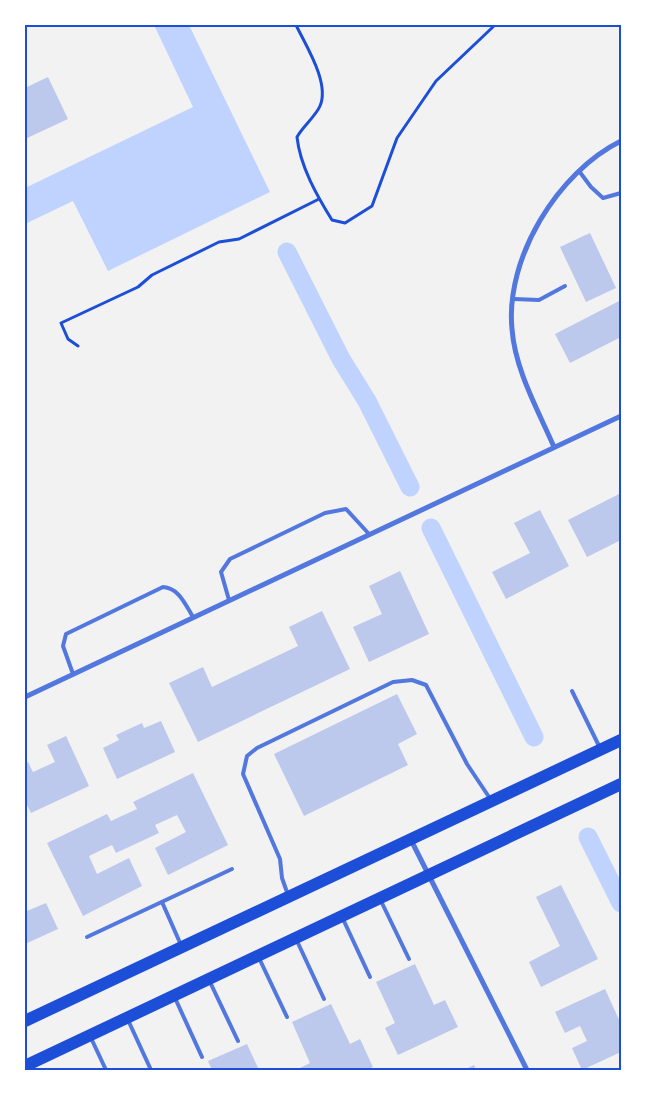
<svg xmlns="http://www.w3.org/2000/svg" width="646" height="1095" viewBox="0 0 646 1095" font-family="Roboto,sans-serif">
	<rect width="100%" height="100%" fill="#f2f2f2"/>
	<path fill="#bfd3fe" d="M 154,25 L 189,25 L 270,192 L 108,271 L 73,201 L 25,224 L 25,188 L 193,107 Z"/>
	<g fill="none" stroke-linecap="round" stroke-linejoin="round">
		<g stroke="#bfd3fe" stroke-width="19">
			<path d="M 287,252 L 341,359 L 367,401 L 410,487"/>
			<path d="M 431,528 L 534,737"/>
			<path d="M 588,837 L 621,903"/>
		</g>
	</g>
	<g fill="#bdc9ec">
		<path d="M 48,77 L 68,119 L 25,139 L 25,88 Z"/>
		<path d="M 590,233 L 616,288 L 586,302 L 560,247 Z"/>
		<path d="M 621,300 L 621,337 L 570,363 L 555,334 Z"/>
		<path d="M 621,493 L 621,540 L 587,557 L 568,520 Z"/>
		<path d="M 540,510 L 569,566 L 506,599 L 492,572 L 530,553 L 514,523 Z"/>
		<path d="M 400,571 L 429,634 L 369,662 L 353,627 L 382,614 L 369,586 Z"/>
		<path d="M 322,611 L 350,669 L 198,742 L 169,683 L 203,667 L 212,687 L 298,646 L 289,627 Z"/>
		<path d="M 397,694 L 417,734 L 398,744 L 408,765 L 304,816 L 274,754 Z"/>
		<path d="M 161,721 L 175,752 L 117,779 L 103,748 L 119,740 L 116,735 L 142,723 L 144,728 Z"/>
		<path d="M 66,736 L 89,786 L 31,813 L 25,801 L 25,764 L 28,762 L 33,772 L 55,762 L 47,745 Z"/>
		<path d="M 193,773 L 228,845 L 168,875 L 155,848 L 186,832 L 177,815 L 155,825 L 159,833 L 116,853 L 112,845 L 89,856 L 97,874 L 129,858 L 142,886 L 83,916 L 47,843 L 107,814 L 111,821 L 137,809 L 133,802 Z"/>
		<path d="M 561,885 L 598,959 L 541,987 L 529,962 L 560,946 L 536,897 Z"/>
		<path d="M 46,903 L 58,929 L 25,944 L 25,907 L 27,911 Z"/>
		<path d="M 415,964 L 434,1005 L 445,1000 L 458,1027 L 398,1055 L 385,1028 L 395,1023 L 376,982 Z"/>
		<path d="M 605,989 L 621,1024 L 621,1052 L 582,1070 L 572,1048 L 587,1041 L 580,1026 L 565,1033 L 555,1012 Z"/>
		<path d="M 331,1004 L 350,1044 L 360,1039 L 373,1067 L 366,1070 L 301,1070 L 300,1068 L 310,1063 L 292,1022 Z"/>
		<path d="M 247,1044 L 259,1070 L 212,1070 L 208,1061 Z"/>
		<path d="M 474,1065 L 476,1070 L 464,1070 Z"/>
	</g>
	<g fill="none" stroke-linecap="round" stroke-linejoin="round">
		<g stroke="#1d4ed8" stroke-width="3">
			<path d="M 296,25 C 306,46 330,83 320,106 C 315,117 303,126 297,137 C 300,166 317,196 332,220 L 345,223 L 372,206 L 397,138 L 436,81 L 495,25"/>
			<path d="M 78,346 L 68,339 L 61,323 L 138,287 L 152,275 L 219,242 L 239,239 L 319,199"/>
		</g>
		<g stroke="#5277de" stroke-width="4">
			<path d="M 579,171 L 591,187 L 603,198 L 621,193"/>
			<path d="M 514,299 L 539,300 L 565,286"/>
			<path d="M 229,600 L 221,572 L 230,559 L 325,513 L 346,509 L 369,534"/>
			<path d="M 73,674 L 63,646 L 66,634 L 163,587 C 179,588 185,604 193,617"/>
			<path d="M 572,691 L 600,748"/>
			<path d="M 288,895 L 282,878 L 280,859 L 243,774 L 247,756 L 257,748 L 393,682 L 412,680 L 426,685 L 467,764 L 491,800"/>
			<path d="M 381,901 L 409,959"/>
			<path d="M 162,902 L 181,945"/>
			<path d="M 343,919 L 370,977"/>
			<path d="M 87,937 L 232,869"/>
			<path d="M 297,941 L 324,999"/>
			<path d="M 259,958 L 287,1017"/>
			<path d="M 210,982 L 238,1041"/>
			<path d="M 175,998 L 202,1057"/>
			<path d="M 128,1020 L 151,1070"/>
			<path d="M 91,1038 L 106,1070"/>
		</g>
		<g stroke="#5277de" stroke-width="5">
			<path d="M 554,447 C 538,410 515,370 512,329 C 505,258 558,172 621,141"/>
			<path d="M 25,697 L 621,416"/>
			<path d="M 411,840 L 527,1070"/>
		</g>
		<g stroke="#1d4ed8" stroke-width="12">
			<path d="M 25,1021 L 621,740"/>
			<path d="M 25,1066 L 621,784"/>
		</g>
	</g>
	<rect width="646" height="1095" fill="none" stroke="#ffffff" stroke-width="52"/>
	<rect x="26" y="26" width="594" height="1043" fill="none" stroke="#1d4ed8" stroke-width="2"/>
</svg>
